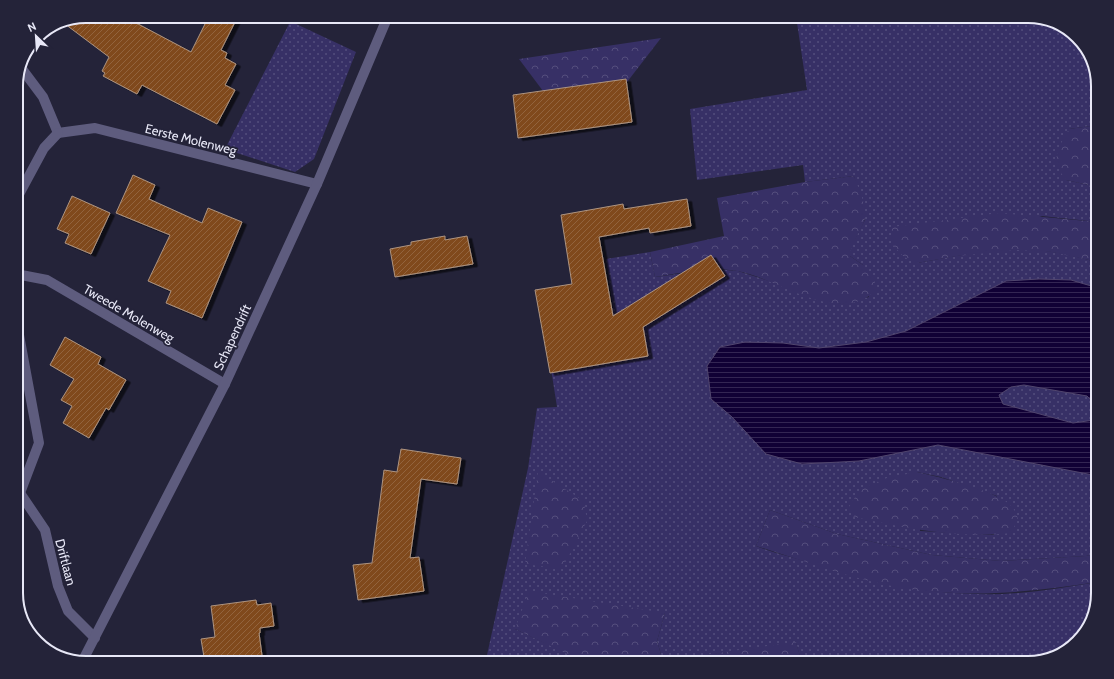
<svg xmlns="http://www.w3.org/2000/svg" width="1114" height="679" viewBox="0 0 1114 679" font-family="Cabin,sans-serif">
	<defs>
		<pattern id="grass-dots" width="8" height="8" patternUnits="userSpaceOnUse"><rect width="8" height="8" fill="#373066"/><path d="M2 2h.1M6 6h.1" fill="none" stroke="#544e7d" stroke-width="1.8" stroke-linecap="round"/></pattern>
		<pattern id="forest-crowns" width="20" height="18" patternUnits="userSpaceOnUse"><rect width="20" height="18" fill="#373066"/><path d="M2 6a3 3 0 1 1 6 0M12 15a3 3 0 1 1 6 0" fill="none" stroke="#544e7d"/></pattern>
		<pattern id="water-rules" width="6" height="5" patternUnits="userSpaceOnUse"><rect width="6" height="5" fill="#100035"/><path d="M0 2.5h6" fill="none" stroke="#332553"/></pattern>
		<pattern id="building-hatch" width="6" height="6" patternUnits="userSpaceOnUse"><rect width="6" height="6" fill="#804a1b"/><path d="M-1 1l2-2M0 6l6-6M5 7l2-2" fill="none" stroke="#92643d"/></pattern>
		<filter id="shadow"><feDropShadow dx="4.5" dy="2.5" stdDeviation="0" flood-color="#0009"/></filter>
	</defs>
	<rect width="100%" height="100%" fill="#242339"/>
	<g fill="url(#grass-dots)" fill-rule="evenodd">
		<path d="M 796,16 L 1028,16 L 1063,26 L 1088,51 L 1098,82 L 1098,125 L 1069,129 L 1066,180 L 1098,187 L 1098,222 L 1042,216 L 917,263 C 961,255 1009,245 1053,252 C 1068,254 1083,259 1098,262 L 1098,288 L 1071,280 L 980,294 L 906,331 L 866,342 L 819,348 L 783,343 L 720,347 L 707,366 L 711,399 L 732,417 L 766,454 L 802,464 L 859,461 L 938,445 L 1098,476 L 1098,553 L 1086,556 L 1001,561 L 932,555 L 837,534 L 770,510 L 756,546 C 773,553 793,557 811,563 C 876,583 932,596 1002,594 C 1034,593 1066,587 1098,582 L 1098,593 L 1088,628 L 1065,652 L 984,663 L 802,663 L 796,643 L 663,661 L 657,641 L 665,613 L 515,629 L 589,663 L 483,663 L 487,655 L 528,468 L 537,408 L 557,407 L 543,318 L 613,308 L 606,259 L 650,252 L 655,277 L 715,269 L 738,271 L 841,304 L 869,297 L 863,265 L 850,256 L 850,248 L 865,220 L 854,176 L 805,182 L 803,165 L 697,180 L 690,109 L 807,90 ZM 917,472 L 941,477 L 997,496 L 994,535 L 920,531 Z"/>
		<path d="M 291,20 L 294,23 L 356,52 L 314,159 L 295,172 L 225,149 Z"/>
		<path d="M 1024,385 L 1087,396 L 1096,405 L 1094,420 L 1073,423 L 1003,404 L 999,395 L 1011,387 Z"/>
	</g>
	<g fill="url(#forest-crowns)">
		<path d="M 661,38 L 617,95 L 543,91 L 519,59 Z"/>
		<path d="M 1098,125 L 1098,187 L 1066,180 C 1050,159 1057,150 1069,129 Z"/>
		<path d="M 854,176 C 858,187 869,210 864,222 C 859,234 851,243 850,256 L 863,265 L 875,280 L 875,291 C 838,327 776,277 737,271 C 710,266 681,273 655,277 L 650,252 L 724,236 L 717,198 L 805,182 Z"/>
		<path d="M 999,213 L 1098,222 L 1098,262 L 1052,252 L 1017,250 L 957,256 L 917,263 L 904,257 L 891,243 L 892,227 Z"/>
		<path d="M 538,472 L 584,501 L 587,521 L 562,569 L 525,564 Z"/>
		<path d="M 917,472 C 938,477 1001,491 1013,508 C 1015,511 1017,516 1018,519 L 1011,533 C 958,539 906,528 854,517 L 849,507 L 860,489 L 887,478 Z"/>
		<path d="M 770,510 L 837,534 L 932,555 L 1001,561 L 1086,556 L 1098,553 L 1098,582 C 1031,592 975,598 908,589 C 856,581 805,561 756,546 Z"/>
		<path d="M 529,591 L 665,613 L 657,641 L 663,661 L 796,642 L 802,663 L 589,663 L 582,661 L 515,629 Z"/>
		<path d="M 1065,652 L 1028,663 L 984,663 Z"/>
	</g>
	<path fill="url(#water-rules)" stroke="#51466f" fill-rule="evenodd" d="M 1039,279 L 1071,280 L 1098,288 L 1098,476 L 938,445 L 859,461 L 802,464 L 766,454 L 732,417 L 711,399 L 707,366 L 720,347 L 745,342 L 783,343 L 819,348 L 866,342 L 906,331 L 1006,281 ZM 1024,385 L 1087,396 L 1096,405 L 1094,420 L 1073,423 L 1003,404 L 999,395 L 1011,387 Z"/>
	<g fill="url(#building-hatch)" stroke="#ae9481" filter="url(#shadow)">
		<path d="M 86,16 L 123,16 L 191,52 L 209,16 L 238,16 L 221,50 L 227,53 L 225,58 L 236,64 L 225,85 L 235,90 L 217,124 L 142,85 L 137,94 L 103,76 L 105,73 L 102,71 L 109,57 L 61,21 Z"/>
		<path d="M 626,79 L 632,122 L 518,138 L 513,95 Z"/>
		<path d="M 133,175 L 155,185 L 149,199 L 202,223 L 208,208 L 242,222 L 202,318 L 166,303 L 171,291 L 148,281 L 170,235 L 116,213 Z"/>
		<path d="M 72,196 L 110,213 L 91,254 L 65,243 L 69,234 L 57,229 Z"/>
		<path d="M 687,199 L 691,226 L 650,233 L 649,228 L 599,237 L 613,316 L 711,255 L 725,276 L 643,327 L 648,356 L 550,373 L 535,290 L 572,284 L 561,215 L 623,204 L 624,209 Z"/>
		<path d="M 445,236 L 445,240 L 467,236 L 473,264 L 395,277 L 390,249 L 411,245 L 411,242 Z"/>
		<path d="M 65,337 L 101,357 L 98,364 L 126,380 L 109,410 L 106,408 L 89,438 L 63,423 L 72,406 L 61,400 L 74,379 L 50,365 Z"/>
		<path d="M 401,449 L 461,458 L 457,484 L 421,479 L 410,558 L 419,557 L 424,591 L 358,600 L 353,565 L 372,563 L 384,470 L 397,472 Z"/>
		<path d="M 256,600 L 257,605 L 271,603 L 274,626 L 260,628 L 260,633 L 259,633 L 263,663 L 205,663 L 201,639 L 215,637 L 211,606 Z"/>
	</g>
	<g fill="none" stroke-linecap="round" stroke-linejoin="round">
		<g stroke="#5e5c7e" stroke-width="10">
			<path d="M 22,69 L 43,97 L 58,133 L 95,128 L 317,184"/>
			<path d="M 16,200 L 44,148 L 58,133"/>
			<path d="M 16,274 L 47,280 L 225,384"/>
			<path d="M 16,319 L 39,443 L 20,493"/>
			<path d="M 16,492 L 20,493 L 45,530 L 58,586 L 68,611 L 95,638"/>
		</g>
		<path stroke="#5e5c7e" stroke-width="10" d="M 82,662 L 225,384 L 317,184 L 388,16"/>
	</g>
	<g text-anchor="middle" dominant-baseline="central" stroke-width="3.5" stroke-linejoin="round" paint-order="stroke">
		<g font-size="13" fill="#e8e8f7" stroke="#242339">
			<text transform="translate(191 139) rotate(14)">Eerste Molenweg</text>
			<text transform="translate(129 313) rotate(30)">Tweede Molenweg</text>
			<text transform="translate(232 337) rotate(-65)">Schapendrift</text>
			<text transform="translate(66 562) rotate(75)">Driftlaan</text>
		</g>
	</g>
	<path d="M0 0H1114V679H0ZM86 23H1028A63 63 0 0 1 1091 86V593A63 63 0 0 1 1028 656H86A63 63 0 0 1 23 593V86A63 63 0 0 1 86 23Z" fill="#242339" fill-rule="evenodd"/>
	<path fill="none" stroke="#e8e8f7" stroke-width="2" d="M86 23H1028A63 63 0 0 1 1091 86V593A63 63 0 0 1 1028 656H86A63 63 0 0 1 23 593V86A63 63 0 0 1 86 23Z"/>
	<g transform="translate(36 36) rotate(335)" stroke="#242339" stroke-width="3" paint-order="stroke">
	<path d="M0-3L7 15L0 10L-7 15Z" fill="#e8e8f7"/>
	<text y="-6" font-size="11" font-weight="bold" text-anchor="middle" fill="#e8e8f7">N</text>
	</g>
</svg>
